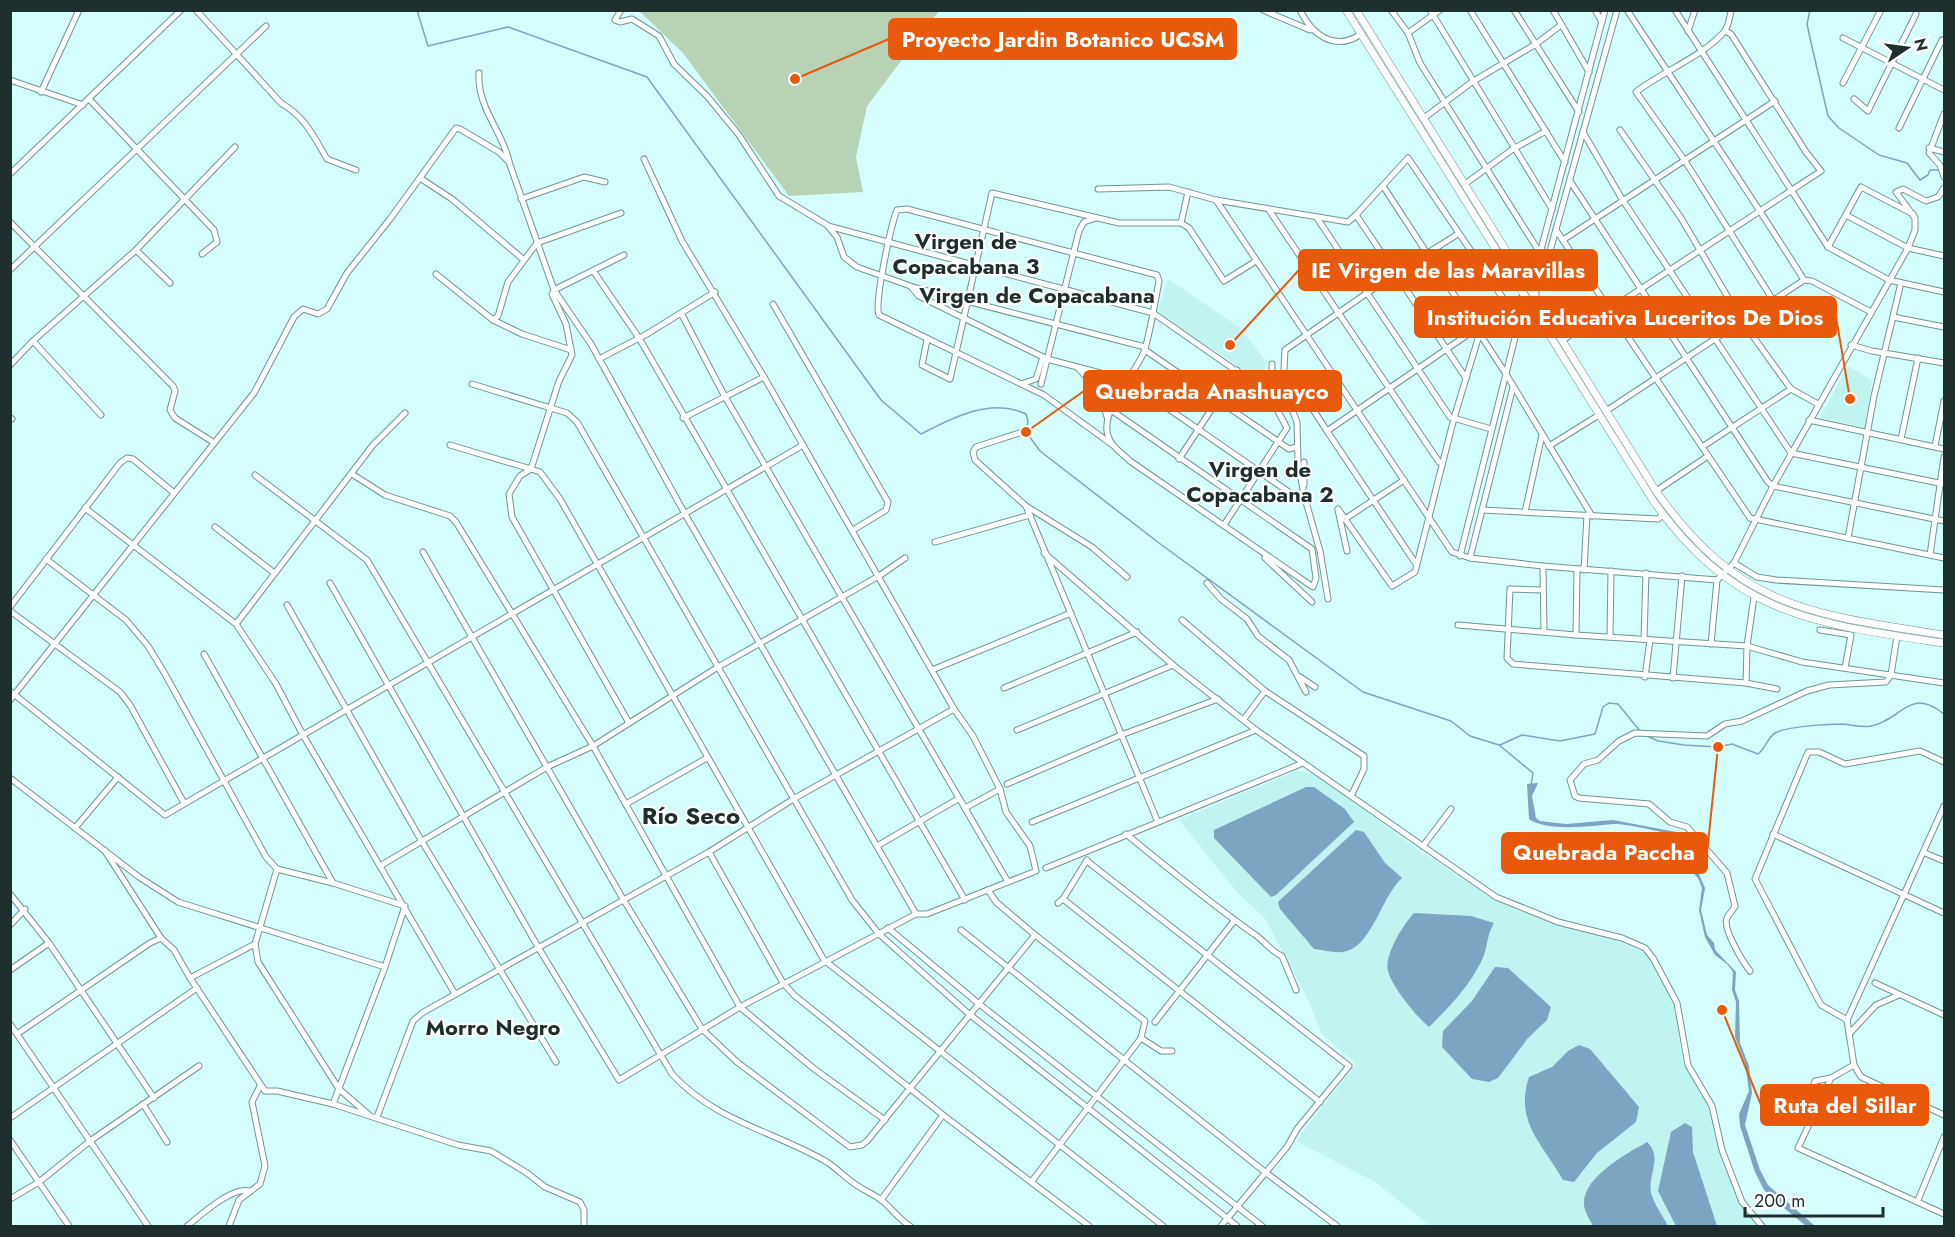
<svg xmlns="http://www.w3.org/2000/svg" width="1955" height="1237" viewBox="0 0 1955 1237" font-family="Jost,sans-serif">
	<rect width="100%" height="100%" fill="#d4fefc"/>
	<g fill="#c0f4f1">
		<path d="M 1168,279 L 1239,327 L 1267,363 L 1259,380 L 1157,312 Z"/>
		<path d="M 1848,366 L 1872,380 L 1865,428 L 1820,418 Z"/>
		<path d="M 1296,771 L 1316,774 L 1418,850 L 1495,900 L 1582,931 L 1616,940 L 1643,952 L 1652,960 L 1673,998 L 1683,1063 L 1708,1104 L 1720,1153 L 1738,1199 L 1757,1226 L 1431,1226 L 1375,1182 L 1296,1141 L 1356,1064 L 1321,1033 L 1310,1004 L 1266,920 L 1235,890 L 1179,820 Z"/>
	</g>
	<path fill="#b8d2b6" d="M 639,11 L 939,11 L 867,106 L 856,157 L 863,192 L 789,196 L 683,53 Z"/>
	<g fill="#7ca4c3">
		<path d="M 1538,783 L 1532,796 L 1536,818 L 1540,821 L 1566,824 L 1613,820 L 1676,832 L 1683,855 L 1698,872 L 1705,888 L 1701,910 L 1707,935 L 1714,943 L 1715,950 L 1736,972 L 1735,990 L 1739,1001 L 1740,1043 L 1749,1066 L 1752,1093 L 1745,1125 L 1760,1170 L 1768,1185 L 1815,1226 L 1806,1226 L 1779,1204 L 1764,1190 L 1755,1172 L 1740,1126 L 1739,1114 L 1749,1091 L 1745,1063 L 1735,1037 L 1736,1002 L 1732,990 L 1733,972 L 1727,964 L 1715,955 L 1705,937 L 1699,910 L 1702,888 L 1699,880 L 1681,856 L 1676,840 L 1670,834 C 1658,831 1624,823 1613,824 C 1591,826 1548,832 1529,819 L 1527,784 Z"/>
		<path d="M 1306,787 L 1314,787 L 1345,809 L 1354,822 L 1276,895 L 1271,897 L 1214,838 L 1214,830 Z"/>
		<path d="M 1356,830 L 1364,832 L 1385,863 L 1402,878 C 1380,898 1372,949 1342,952 C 1334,953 1323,950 1314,949 L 1280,909 L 1278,902 Z"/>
		<path d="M 1414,913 L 1471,916 L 1494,923 C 1486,936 1488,949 1481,962 C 1468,988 1449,1007 1429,1027 C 1417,1017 1392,987 1388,971 C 1384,955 1403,925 1414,913 Z"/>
		<path d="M 1495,967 L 1508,968 L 1551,1007 L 1547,1020 L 1528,1038 L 1498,1078 L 1489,1082 L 1472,1079 L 1442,1047 L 1443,1031 L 1472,1001 Z"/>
		<path d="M 1579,1045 L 1590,1049 L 1639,1107 L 1636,1122 L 1597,1153 L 1574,1182 L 1563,1180 C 1543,1144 1514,1122 1529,1077 L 1552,1067 L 1568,1051 Z"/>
		<path d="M 1685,1123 L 1692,1127 L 1693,1152 L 1717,1226 L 1676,1226 L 1658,1191 L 1671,1132 Z"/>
		<path d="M 1647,1142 C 1663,1157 1648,1174 1651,1192 C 1653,1203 1663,1216 1668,1226 L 1593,1226 C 1590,1220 1584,1211 1584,1204 C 1583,1177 1626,1154 1647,1142 Z"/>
	</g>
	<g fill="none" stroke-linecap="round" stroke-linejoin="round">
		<g stroke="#7ca4c3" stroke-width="1.5">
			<path d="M 417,10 L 428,46 L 508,27 L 647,77 L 881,400 L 921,434 C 952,418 991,397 1026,414 L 1028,421 L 1026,432 L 1040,451 L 1159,543 L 1363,692 L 1451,721 L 1470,736 L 1499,745 L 1533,773 L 1531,785"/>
			<path d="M 1810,10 L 1807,24 L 1810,38 L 1828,116 L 1839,128 L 1879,155 L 1907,163 L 1920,180 L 1928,175 L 1930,170 L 1944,170"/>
			<path d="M 1647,736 L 1658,741 L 1684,745 L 1718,747 L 1732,744 L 1758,754 C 1765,749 1768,737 1775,733 C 1788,726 1829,724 1844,724 C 1853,725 1862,728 1871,726 C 1902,720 1909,686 1944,714"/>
			<path d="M 1500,745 L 1522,735 L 1560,741 L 1595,734 L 1603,707 L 1609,703 L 1618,704 L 1640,731"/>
		</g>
		<defs>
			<g id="minor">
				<path d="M 196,10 L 281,103 C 305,117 313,135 327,159 L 356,170"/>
				<path d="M 621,10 L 615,20 L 620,22 L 632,19 L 659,36 L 674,64 L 707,96 L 739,135 L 779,196 L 827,225 L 837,237 L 844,257 L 857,267 L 916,288 L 1145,347"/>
				<path d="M 1263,10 L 1310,30"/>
				<path d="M 1300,10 C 1312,35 1335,52 1361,34"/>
				<path d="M 1391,10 L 1408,33 L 1420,63 L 1540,253"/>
				<path d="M 1430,10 L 1552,209"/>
				<path d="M 1470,10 L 1565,162"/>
				<path d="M 1514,10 L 1579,112"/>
				<path d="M 1553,10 L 1589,72"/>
				<path d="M 1595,10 L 1602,22"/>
				<path d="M 1627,10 C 1686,100 1747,189 1804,280"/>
				<path d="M 1675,10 L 1828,247 L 1889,280 L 1944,292"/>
				<path d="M 1731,10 C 1730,17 1728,27 1724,32 C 1703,56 1662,72 1636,92 L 1685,161 L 1773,300"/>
				<path d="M 1688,31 L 1695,10"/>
				<path d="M 1408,33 L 1440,10"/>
				<path d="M 1843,38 L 1944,90"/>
				<path d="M 479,73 C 477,108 502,130 509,161"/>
				<path d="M 10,80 L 83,105"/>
				<path d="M 1843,83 L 1881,10"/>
				<path d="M 41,92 L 79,10"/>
				<path d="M 89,99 L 214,230 L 217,242 L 202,254"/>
				<path d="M 1854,99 L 1868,111 L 1916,14"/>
				<path d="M 1944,114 L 1929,153 L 1940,165 L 1944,177"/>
				<path d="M 1424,118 L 1472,82 L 1536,44 L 1561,25"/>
				<path d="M 1899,128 L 1942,40"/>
				<path d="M 1620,130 L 1681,218 L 1742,321 L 1791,389 L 1818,404"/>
				<path d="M 1583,132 L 1622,199 L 1791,453 L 1944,484"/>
				<path d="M 1929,148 L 1944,152"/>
				<path d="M 10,174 L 181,10"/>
				<path d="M 420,178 L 452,199 L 524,260"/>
				<path d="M 1570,181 L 1768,482 L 1773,486 L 1944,521"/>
				<path d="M 1465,184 L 1513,149 L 1546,131"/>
				<path d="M 1383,186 L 1506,374 L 1592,516"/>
				<path d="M 1098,189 L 1169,187 L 1216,200 L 1348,222 L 1356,215 L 1408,158 L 1509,307 L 1518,326 L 1460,556"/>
				<path d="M 521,199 L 584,177 L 605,182"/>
				<path d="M 1216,200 L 1452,552 L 1470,558 L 1543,566 L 1717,580"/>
				<path d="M 1269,210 L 1439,462 L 1442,463"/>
				<path d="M 1356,215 L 1466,378"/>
				<path d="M 1846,215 L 1908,248 L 1944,256"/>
				<path d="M 1317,218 L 1450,417 L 1491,429"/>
				<path d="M 10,222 L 173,386 L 175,391 L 170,410 L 175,418 L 213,442"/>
				<path d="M 1181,223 L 1188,192"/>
				<path d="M 828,226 L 1153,313 L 1268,393 L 1287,428 L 1224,525"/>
				<path d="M 1556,230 L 1750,518 L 1944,558"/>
				<path d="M 1563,240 L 1775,101"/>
				<path d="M 1828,247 L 1861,187 L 1913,214"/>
				<path d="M 136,250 L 170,283"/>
				<path d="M 624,255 L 554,290 L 552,294 L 566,324 L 572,355 L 559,381 L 531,469 L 540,472 L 560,499 L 824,960 L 1163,1226"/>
				<path d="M 1537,267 L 1548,258 L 1617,10"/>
				<path d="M 10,270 L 266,26"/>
				<path d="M 594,272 L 639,338 L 965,900"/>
				<path d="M 436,274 L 493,320 L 522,334 L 571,350"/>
				<path d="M 912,288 L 919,296 L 1047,359 L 1127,380 L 1296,497 L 1304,495 L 1320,551 L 1328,599"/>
				<path d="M 1536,299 L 1536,268 L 1605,10"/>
				<path d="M 773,304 L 888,502 L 886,510 L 853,530"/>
				<path d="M 681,313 L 724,395 L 1008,882"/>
				<path d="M 1893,317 L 1944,327"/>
				<path d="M 493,320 L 498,316 L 508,282 L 537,243 L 621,213"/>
				<path d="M 927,340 L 922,365 L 950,379 L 992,193 L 1119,223 L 1181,223 L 1189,228 L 1224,281 L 1256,261"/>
				<path d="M 1563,340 L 1821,171 L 1806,152 L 1731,34 L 1725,31"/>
				<path d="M 33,341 L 101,415"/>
				<path d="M 1851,345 L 1872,351 L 1944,363"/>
				<path d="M 1145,350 L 1289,449 L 1297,447"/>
				<path d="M 599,359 L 647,334 L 715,292"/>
				<path d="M 1272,364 L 1272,396"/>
				<path d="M 10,365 L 33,341 L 136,250 L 235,147"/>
				<path d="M 1078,368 L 1099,391 L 1107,417"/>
				<path d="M 472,384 L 567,413 L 577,422 L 852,900 L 879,934 L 969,1014 L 1237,1226"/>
				<path d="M 1021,384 L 1036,379 L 1043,357"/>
				<path d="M 1041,384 L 1079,231 L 1084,222 L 1096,218"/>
				<path d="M 1301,391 L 1327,431 L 1524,296"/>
				<path d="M 1111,410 L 1312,549 L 1316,578 L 1313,587 L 1130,461 C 1125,456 1118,451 1113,445 C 1090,417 1137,375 1145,349 C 1151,327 1155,303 1159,281 L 1157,275 L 907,209 L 897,210 C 891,225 874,303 879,315 L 1044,395 L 1114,446"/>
				<path d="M 1606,411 L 1804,280 L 1812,281 L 1871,312"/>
				<path d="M 10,418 L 12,419"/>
				<path d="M 683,418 L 764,377"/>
				<path d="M 1809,420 L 1944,449"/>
				<path d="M 1327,431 L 1416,564"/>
				<path d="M 1019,433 L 976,447 L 973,452 L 975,460 L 1026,506 L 1157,820"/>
				<path d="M 1901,439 L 1918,358"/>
				<path d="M 450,445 L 531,469"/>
				<path d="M 1549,446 L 1599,415"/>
				<path d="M 1935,446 L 1944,401"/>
				<path d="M 1702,447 L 1791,389"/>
				<path d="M 1179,459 L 1237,370"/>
				<path d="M 1304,462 L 1304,485"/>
				<path d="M 531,469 L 520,476 L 509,494 L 512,517 L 629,723"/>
				<path d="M 352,474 L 385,495 L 450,516 L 456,522 L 593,746 L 740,1007 L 813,1068 L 885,1120"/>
				<path d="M 255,475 L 367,560 L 672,1074 C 716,1122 774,1131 827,1162 C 836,1168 844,1176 852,1182 C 861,1189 871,1193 880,1199 C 891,1207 898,1219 910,1226"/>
				<path d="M 1656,491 L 1708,456"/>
				<path d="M 1304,495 L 1298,462 L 1297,422 L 1283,387 L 1285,350 L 1396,273 L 1458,234"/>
				<path d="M 1026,506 L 1092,547 L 1127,577"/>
				<path d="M 85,508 L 236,624 L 276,684 L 303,735 L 455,994"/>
				<path d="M 1338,509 L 1392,586 L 1415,572 L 1454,418 L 1480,332"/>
				<path d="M 1338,510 L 1347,551"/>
				<path d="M 1482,510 L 1658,519 L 1663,515"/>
				<path d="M 1525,512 L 1542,435"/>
				<path d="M 1345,519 L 1404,480"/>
				<path d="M 215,527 L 273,572"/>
				<path d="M 1848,538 L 1874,396 L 1900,287"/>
				<path d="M 935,542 L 1030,515"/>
				<path d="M 423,552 L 623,899 L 702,1029 L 737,1062 L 850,1147 L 862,1145 L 867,1141 L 1035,935 L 996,902 L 988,890"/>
				<path d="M 1044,553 L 1173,665 L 1256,730 L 1496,897 L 1558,922 L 1622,938 L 1645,948 L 1653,958 L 1677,1003 L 1688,1065 L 1712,1106 L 1722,1150 L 1742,1202 L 1762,1226"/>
				<path d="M 1930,555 L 1944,457"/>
				<path d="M 1265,558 L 1312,602"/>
				<path d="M 1470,558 L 1513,387"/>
				<path d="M 46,559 L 126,620 L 148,646 L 165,674 L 266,857 L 277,869 L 255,944 L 258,962 L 339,1089 L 369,1115"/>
				<path d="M 1734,563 L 1757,577 L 1776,580 L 1944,590"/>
				<path d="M 1543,566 L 1544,631"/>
				<path d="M 1577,569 L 1576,635 L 1747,646 L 1802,662 L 1944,683"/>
				<path d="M 1584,570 L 1587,515"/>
				<path d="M 330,583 L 538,947 L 619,1080 L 740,1007 L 916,914 L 927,914 L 1036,871 L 1030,846 L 1006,812 L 1000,789 L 973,736 L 954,709 L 764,377 L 682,241 L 644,159"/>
				<path d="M 1207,583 L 1221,599 L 1247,619 L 1258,636 L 1289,660 L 1306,692"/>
				<path d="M 1542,590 L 1510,589 L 1507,658 L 1513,664 L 1746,683 L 1777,689"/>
				<path d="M 287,605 L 421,840 L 556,1062"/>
				<path d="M 10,607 L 120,463 L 127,458 L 133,459 L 173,492"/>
				<path d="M 10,611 L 120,692 L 130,705 L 184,803"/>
				<path d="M 1182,620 L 1265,691 L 1364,756 L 1364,769 L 1352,794"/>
				<path d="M 236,624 L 373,445 L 405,413"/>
				<path d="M 1458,625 L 1576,635"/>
				<path d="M 1820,630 L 1851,635 L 1845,668"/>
				<path d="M 1610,637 L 1611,571"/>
				<path d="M 1644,639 L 1646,573"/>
				<path d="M 1711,644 L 1717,580 L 1734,563 L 1773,486 L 1908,248 L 1915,230 L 1915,218 L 1896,192 L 1903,189 L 1926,201 L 1938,197 L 1944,188"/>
				<path d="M 204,654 L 333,883"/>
				<path d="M 932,670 L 1071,613"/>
				<path d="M 1300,677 L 1315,687"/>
				<path d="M 1645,677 L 1650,640"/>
				<path d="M 1673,678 L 1682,576"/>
				<path d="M 1746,683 L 1747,646 L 1754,597"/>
				<path d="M 1004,688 L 1137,632"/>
				<path d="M 10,691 L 165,815 L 803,445"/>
				<path d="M 10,700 L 254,393 L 294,317 L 303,309 L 318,314 L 327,309 L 347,273 L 390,219 L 456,128 L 460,129 L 499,152 L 509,162 L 554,290 L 591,344 L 685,514 L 916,914"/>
				<path d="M 1244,719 L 1265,691"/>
				<path d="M 1017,730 L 1173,665"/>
				<path d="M 10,778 L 139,877 L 178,902 L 385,967"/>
				<path d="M 1007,784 L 1121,735 L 1218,699"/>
				<path d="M 626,804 L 707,758"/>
				<path d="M 1944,806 L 1847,1020 L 1854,1065 L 1861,1077 L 1944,1115"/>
				<path d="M 965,808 L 1000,789"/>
				<path d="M 1032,822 L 1256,730"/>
				<path d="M 75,828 L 118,777"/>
				<path d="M 1126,834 C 1168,868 1210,903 1254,934 C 1265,941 1270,951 1282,956 L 1296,990"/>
				<path d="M 1773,834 L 1944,913"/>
				<path d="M 877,846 L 958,799"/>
				<path d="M 1423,846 L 1451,809"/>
				<path d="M 105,851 L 161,938 L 174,950 L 190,978"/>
				<path d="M 709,852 L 783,983 L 794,995 L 943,1115 L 1089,1226"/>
				<path d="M 1925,853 L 1944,861"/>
				<path d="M 1087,861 L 1349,1066 L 1297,1129 L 1287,1147 L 1221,1226"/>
				<path d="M 380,866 L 547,767 L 593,746 L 718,667 L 879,576 L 905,558"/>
				<path d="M 1046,868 L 1303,763"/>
				<path d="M 277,869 L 333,883 L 405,906 L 385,967 L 333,1104"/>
				<path d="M 10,894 L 49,943 L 154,1098"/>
				<path d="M 1063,899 L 1320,1102"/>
				<path d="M 1058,903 L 1063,899 L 1087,860"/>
				<path d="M 10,925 L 25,909"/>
				<path d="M 888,928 L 978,1003 L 1262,1226"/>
				<path d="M 961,930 L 1265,1172 L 1337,1226"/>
				<path d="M 255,944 L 190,978 L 265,1091 L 277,1091 L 333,1104 L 458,1145 L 491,1151 L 527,1173 L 545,1187 L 580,1202 L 584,1210 L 584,1226"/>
				<path d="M 10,970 L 49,943"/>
				<path d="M 1750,971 C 1743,962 1722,928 1727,918 C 1729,913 1733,911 1735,906 L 1727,873 L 1687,827 L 1670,822 L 1649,804 L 1579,798 L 1575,796 L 1570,780 L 1584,764 L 1598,760 L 1619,741 L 1635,733 L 1707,736 L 1725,724 L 1742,721 L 1807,691 L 1829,685 L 1886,682 L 1891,675 L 1897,636"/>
				<path d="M 1875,983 L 1944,1015"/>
				<path d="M 1847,1020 L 1821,1005 L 1755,879 L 1808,752 L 1819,752 L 1845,764 L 1920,751 L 1944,762"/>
				<path d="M 1155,1022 L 1234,921"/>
				<path d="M 10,1024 L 148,1226"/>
				<path d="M 17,1034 L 150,943 L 161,938"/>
				<path d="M 1849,1034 L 1876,1005 L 1899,995"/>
				<path d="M 1141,1038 L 1161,1051 L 1172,1051"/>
				<path d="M 1854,1065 L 1831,1078 L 1798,1148 L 1944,1214"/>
				<path d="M 143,1104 L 167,1142"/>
				<path d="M 1816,1110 L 1812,1090 L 1815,1081 L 1831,1078"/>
				<path d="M 377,1117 L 413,1021 L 422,1013 L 709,852 L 795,798 L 954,709"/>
				<path d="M 10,1118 L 197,988"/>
				<path d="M 10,1140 L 69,1226"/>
				<path d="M 1032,1181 L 1141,1038 L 1145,1021 L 1035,935"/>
				<path d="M 10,1199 L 39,1182 L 90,1141 L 199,1066"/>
				<path d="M 881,1200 L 943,1115"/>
				<path d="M 1918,1200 L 1944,1137"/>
				<path d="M 187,1226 C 200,1216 232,1186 249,1191"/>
				<path d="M 229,1226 L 239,1200 L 260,1184 L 265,1166 L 252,1102 L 260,1086"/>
			</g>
			<g id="major">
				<path d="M 1346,10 L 1654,502 C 1735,616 1816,624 1944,643"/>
				<path d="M 1356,10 L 1656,491 C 1739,609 1811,614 1944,635"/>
			</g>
		</defs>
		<use href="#minor" stroke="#6e9593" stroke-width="7"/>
		<use href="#major" stroke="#6e9593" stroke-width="8"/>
		<use href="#minor" stroke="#fff" stroke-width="5"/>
		<use href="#major" stroke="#fff" stroke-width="7"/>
	</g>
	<g text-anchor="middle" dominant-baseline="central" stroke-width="4.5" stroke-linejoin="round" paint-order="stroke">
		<g font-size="22" font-weight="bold" fill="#1e2e2d" stroke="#fff">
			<text x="966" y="241">Virgen de<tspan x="966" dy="25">Copacabana 3</tspan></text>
			<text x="1037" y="295">Virgen de Copacabana</text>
			<text x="1260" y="469">Virgen de<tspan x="1260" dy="25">Copacabana 2</tspan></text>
			<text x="493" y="1027">Morro Negro</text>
		</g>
		<g font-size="24" font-weight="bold" fill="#1e2e2d" stroke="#fff">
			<text x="691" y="815">Río Seco</text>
		</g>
	</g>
	<path fill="none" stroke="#e8590c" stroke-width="2" d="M795 79L889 39M1230 345L1299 270M1850 399L1836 317M1026 432L1084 391M1718 747L1707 853M1722 1010L1761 1105"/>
	<g fill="#e8590c" stroke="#fff" stroke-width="2">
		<circle cx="795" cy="79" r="6"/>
		<circle cx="1230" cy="345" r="6"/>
		<circle cx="1850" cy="399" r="6"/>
		<circle cx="1026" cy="432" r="6"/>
		<circle cx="1718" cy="747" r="6"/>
		<circle cx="1722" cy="1010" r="6"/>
	</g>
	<g fill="#e8590c" stroke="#e8590c" stroke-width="2">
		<rect x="889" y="19" width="347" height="40" rx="6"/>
		<rect x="1299" y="250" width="298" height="40" rx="6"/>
		<rect x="1415" y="297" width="421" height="40" rx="6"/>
		<rect x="1084" y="371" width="257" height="40" rx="6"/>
		<rect x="1502" y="833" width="205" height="40" rx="6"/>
		<rect x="1761" y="1085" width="167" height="40" rx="6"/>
	</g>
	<g font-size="22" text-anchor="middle" font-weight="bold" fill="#fff">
		<text x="1063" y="47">Proyecto Jardin Botanico UCSM</text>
		<text x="1448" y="278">IE Virgen de las Maravillas</text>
		<text x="1625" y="325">Institución Educativa Luceritos De Dios</text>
		<text x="1212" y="399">Quebrada Anashuayco</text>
		<text x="1604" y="860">Quebrada Paccha</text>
		<text x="1845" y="1113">Ruta del Sillar</text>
	</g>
	<rect width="1955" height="1237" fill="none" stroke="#1e2e2d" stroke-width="24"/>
	<g transform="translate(1907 48) rotate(77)" stroke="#ffffff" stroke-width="4.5" paint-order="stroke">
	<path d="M0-4.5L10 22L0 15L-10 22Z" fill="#1e2e2d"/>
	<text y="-9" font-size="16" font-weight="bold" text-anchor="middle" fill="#1e2e2d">N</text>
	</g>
	<path d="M1745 1207v9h138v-9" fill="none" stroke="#1e2e2d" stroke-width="3"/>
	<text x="1754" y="1207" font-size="18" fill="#1e2e2d" stroke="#ffffff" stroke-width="4.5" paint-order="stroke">200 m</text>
</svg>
